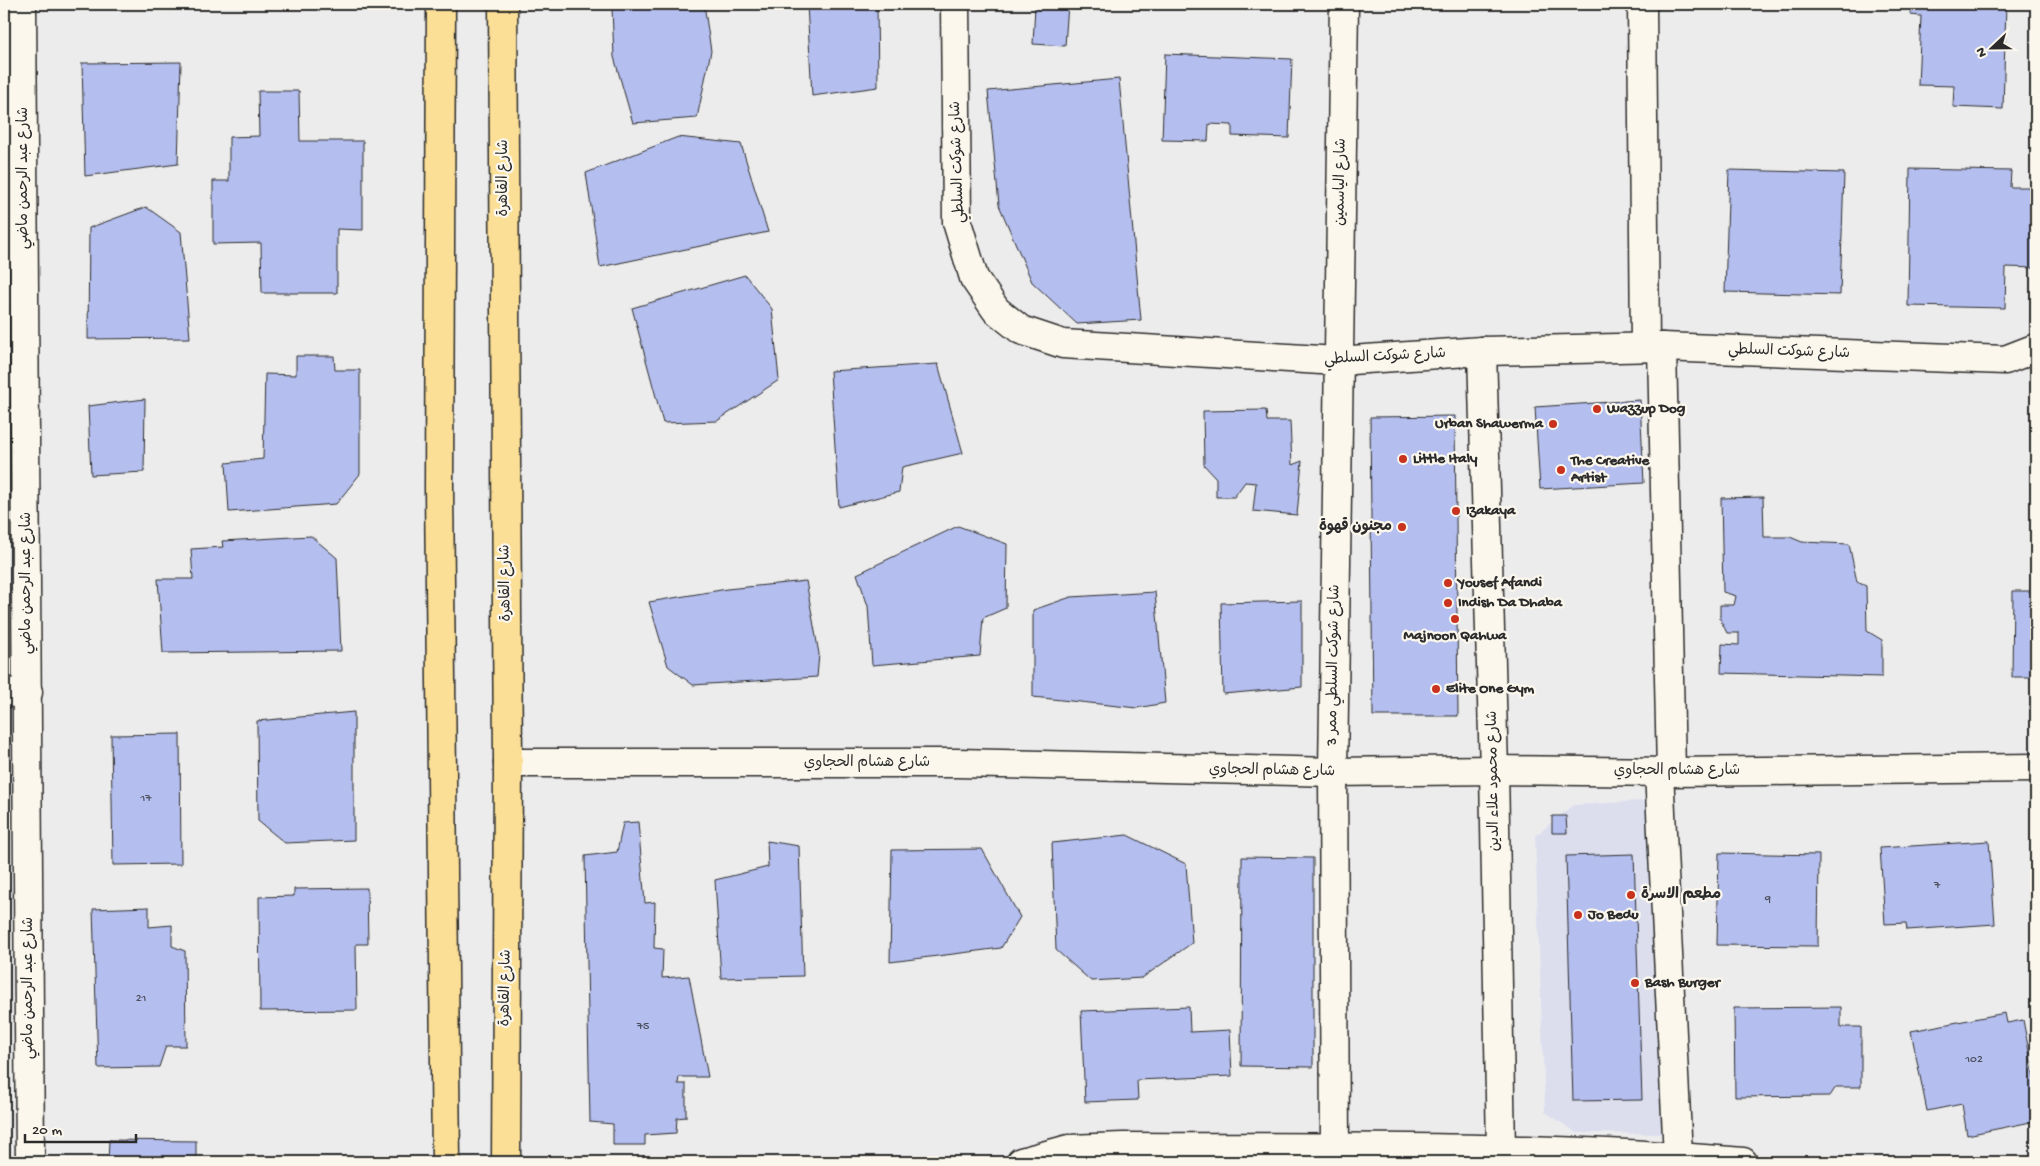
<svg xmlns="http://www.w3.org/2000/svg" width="2040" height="1166" viewBox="0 0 2040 1166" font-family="'Gochi Hand','Playpen Sans Arabic',sans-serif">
	<rect width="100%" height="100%" fill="#edeced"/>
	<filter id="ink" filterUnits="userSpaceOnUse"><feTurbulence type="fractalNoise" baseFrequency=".02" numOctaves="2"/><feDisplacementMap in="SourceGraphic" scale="10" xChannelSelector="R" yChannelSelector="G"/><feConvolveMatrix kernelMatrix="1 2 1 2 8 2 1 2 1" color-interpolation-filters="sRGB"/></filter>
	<g filter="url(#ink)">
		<path fill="#dcdeee" d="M 1658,800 L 1670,1134 L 1577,1133 L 1545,1112 L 1535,836 L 1573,805 Z"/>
		<g fill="#b4bff0" stroke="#2b2b2b">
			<path d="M 619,4 L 704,4 L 711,51 L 697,118 L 633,123 L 614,57 L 612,8 Z"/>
			<path d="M 807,4 L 877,4 L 878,87 L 812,96 Z"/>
			<path d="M 1032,4 L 1068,4 L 1065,46 L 1033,44 L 1035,6 Z"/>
			<path d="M 1911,4 L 2006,4 L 2003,109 L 1953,107 L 1954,86 L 1918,85 L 1921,16 L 1910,15 Z"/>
			<path d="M 1165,54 L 1292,59 L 1289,138 L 1232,136 L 1232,125 L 1209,124 L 1208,141 L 1162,140 Z"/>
			<path d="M 181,62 L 178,164 L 85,176 L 82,63 Z"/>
			<path d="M 1119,79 L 1141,320 L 1077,324 L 1032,282 L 999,205 L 988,91 Z"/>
			<path d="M 258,91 L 299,91 L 300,141 L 363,141 L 363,230 L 337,229 L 337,293 L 262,293 L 261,243 L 213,244 L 213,181 L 229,181 L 229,137 L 259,136 Z"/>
			<path d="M 678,137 L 741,144 L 768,232 L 600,267 L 586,173 Z"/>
			<path d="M 1910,169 L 2011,171 L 2010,187 L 2034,187 L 2036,268 L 2006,267 L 2005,308 L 1908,306 Z"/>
			<path d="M 1729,170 L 1844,173 L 1840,295 L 1725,292 Z"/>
			<path d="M 146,207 L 181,232 L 190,338 L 88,339 L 89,228 Z"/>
			<path d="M 745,275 L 772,309 L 779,380 L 717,421 L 663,423 L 632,308 Z"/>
			<path d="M 296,356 L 334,356 L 335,370 L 360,370 L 360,474 L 336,504 L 229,512 L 226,463 L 263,459 L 265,374 L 296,375 Z"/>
			<path d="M 938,364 L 963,453 L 902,467 L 899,492 L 839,507 L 830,371 Z"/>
			<path d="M 145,399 L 144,472 L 91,475 L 88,406 Z"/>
			<path d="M 1640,400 L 1644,483 L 1540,489 L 1535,407 Z"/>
			<path d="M 1266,410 L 1267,421 L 1290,421 L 1292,465 L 1302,461 L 1297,515 L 1253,511 L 1256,483 L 1245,482 L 1234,497 L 1216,497 L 1216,478 L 1204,465 L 1203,411 Z"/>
			<path d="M 1455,416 L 1458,716 L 1373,716 L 1370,417 Z"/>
			<path d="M 1763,497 L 1764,537 L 1790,537 L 1802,542 L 1849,544 L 1857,582 L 1866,586 L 1867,631 L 1882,640 L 1882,677 L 1721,673 L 1722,644 L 1739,645 L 1739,633 L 1727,633 L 1720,619 L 1720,605 L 1734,605 L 1736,596 L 1723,592 L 1721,498 Z"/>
			<path d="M 958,526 L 1007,544 L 1006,608 L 983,618 L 980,656 L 872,665 L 868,606 L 857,574 Z"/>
			<path d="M 311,536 L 337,558 L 341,651 L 163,653 L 158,579 L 193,579 L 191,549 L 223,547 L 222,541 Z"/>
			<path d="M 806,581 L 819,654 L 817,677 L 693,685 L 668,666 L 649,602 L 727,589 Z"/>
			<path d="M 2013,591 L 2036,591 L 2036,677 L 2012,677 Z"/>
			<path d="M 1155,592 L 1165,703 L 1137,708 L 1033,697 L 1033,610 L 1071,597 Z"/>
			<path d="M 1302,601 L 1302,687 L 1223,694 L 1221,603 Z"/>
			<path d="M 354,712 L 354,840 L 285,843 L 258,821 L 257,721 Z"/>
			<path d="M 180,734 L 181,864 L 113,865 L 111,735 Z"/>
			<path d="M 1552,816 L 1566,816 L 1567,833 L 1552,833 Z"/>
			<path d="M 638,822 L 645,903 L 655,902 L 654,948 L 663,949 L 662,978 L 689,976 L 708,1077 L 679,1077 L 678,1084 L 686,1084 L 686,1117 L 677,1118 L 676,1133 L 645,1135 L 645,1145 L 613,1145 L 613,1124 L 590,1122 L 585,856 L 617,852 L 623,823 Z"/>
			<path d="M 1127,835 L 1186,864 L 1192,943 L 1142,978 L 1091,981 L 1056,950 L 1052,843 Z"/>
			<path d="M 767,841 L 799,846 L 803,976 L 721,978 L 715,880 L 768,867 Z"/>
			<path d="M 1989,841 L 1995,924 L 1907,930 L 1906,923 L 1885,924 L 1880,848 Z"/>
			<path d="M 982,849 L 1020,917 L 1001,948 L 890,962 L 892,850 Z"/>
			<path d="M 1719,853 L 1819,855 L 1818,946 L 1717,945 Z"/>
			<path d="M 1634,854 L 1642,1100 L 1573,1101 L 1566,856 Z"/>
			<path d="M 1242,857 L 1313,858 L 1313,1067 L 1241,1066 Z"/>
			<path d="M 367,888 L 368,944 L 356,944 L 357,1010 L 260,1011 L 259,897 L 294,896 L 294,889 Z"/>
			<path d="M 149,907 L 149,927 L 172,925 L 172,946 L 185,951 L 186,1046 L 166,1046 L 159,1067 L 98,1068 L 93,909 Z"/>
			<path d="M 1189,1007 L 1190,1032 L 1230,1030 L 1232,1076 L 1137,1080 L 1138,1100 L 1085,1102 L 1081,1011 Z"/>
			<path d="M 1841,1007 L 1841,1027 L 1861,1027 L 1861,1087 L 1836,1087 L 1830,1096 L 1735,1097 L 1734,1008 Z"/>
			<path d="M 2005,1013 L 2007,1023 L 2023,1020 L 2036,1088 L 2036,1121 L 1967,1135 L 1962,1104 L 1927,1111 L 1911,1031 Z"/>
			<path d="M 109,1140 L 196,1141 L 196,1162 L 108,1162 Z"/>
		</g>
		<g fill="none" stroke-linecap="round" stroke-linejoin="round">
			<defs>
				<g id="minor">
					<path d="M 22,4 L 30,1162"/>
					<path d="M 955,4 L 957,222 L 974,278 L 996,310 L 1021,330 L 1063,344 L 1337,361 L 1482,351 L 1662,347 L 2005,360 L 2036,348"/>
					<path d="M 1642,4 L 1645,347"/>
					<path d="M 1662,347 L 1671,772"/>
					<path d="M 1482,351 L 1494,770 L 1501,1150"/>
					<path d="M 4,693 L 28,692"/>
					<path d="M 508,763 L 957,763 L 1333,772 L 1494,770 L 1671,772 L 2036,768"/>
					<path d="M 1659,772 L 1678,1156"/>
					<path d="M 1335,1148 L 1333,772 L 1344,4"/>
					<path d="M 1021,1162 L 1069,1149 L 1123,1147 C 1330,1148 1538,1144 1743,1162"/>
				</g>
				<g id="major">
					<path d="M 441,4 L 439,488 L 446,1162"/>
					<path d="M 503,4 L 508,763 L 506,1162"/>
				</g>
			</defs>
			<use href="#minor" stroke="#2b2b2b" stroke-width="31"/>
			<use href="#major" stroke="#2b2b2b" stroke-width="31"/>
			<use href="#minor" stroke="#fbf7ec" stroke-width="28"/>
			<use href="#major" stroke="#fbdf96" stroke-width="28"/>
		</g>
	</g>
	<g fill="#c8321e" stroke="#fbf7ec" stroke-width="2">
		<circle cx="1597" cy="409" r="5"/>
		<circle cx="1553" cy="424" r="5"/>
		<circle cx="1403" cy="459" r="5"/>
		<circle cx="1561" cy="470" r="5"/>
		<circle cx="1456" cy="511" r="5"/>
		<circle cx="1402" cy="527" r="5"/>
		<circle cx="1448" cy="583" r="5"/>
		<circle cx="1448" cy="603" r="5"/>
		<circle cx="1455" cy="619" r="5"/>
		<circle cx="1436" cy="689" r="5"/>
		<circle cx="1631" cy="895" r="5"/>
		<circle cx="1578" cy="915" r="5"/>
		<circle cx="1635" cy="983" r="5"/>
	</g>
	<g text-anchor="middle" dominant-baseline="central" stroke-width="4.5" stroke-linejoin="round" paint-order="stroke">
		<g font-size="12" fill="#4d505c">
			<text x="146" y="799">17</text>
			<text x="1937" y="886">7</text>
			<text x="1768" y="900">9</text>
			<text x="141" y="999">21</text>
			<text x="643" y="1027">75</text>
			<text x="1974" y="1060">102</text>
		</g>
		<g font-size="15" fill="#2b2b2b" stroke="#fbf7ec">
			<text transform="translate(958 162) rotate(-92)">شارع شوكت السلطي</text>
			<text transform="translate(24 178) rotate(-90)">شارع عبد الرحمن ماضي</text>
			<text transform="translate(504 178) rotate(-90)">شارع القاهرة</text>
			<text transform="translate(1341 182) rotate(-89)">شارع الياسمين</text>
			<text transform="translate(1789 352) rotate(2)">شارع شوكت السلطي</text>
			<text transform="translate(1385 357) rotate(-3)">شارع شوكت السلطي</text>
			<text transform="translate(27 583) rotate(-90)">شارع عبد الرحمن ماضي</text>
			<text transform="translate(506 583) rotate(-91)">شارع القاهرة</text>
			<text transform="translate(1334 665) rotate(-89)">شارع شوكت السلطي ممر 3</text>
			<text x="867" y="763">شارع هشام الحجاوي</text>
			<text transform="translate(1272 771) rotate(1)">شارع هشام الحجاوي</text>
			<text x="1677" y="771">شارع هشام الحجاوي</text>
			<text transform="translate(1494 781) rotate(-91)">شارع محمود علاء الدين</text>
			<text transform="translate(29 988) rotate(-90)">شارع عبد الرحمن ماضي</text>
			<text transform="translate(506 988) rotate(-89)">شارع القاهرة</text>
		</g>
		<g font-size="15" font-weight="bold" fill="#2b2b2b" stroke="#fbf7ec" text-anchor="start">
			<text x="1607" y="409">Wazzup Dog</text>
			<text x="1543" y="424" text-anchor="end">Urban Shawerma</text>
			<text x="1413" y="459">Little Italy</text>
			<text x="1571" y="461">The Creative<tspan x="1571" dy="17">Artist</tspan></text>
			<text x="1466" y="511">Izakaya</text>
			<text x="1392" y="527" text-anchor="end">مجنون قهوة</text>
			<text x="1458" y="583">Yousef Afandi</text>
			<text x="1458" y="603">Indish Da Dhaba</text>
			<text x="1455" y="636" text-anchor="middle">Majnoon Qahwa</text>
			<text x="1446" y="689">Elite One Gym</text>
			<text x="1641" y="895">مطعم الاسرة</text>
			<text x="1588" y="915">Jo Bedu</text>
			<text x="1645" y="983">Bash Burger</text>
		</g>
	</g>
	<rect width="2040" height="1166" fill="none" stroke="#fbf7ec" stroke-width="20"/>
	<rect x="10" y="10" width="2020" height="1146" fill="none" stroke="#2b2b2b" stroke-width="2" filter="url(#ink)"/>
	<g transform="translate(1992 48) rotate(248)" stroke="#fbf7ec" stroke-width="4" paint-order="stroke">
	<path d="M0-4L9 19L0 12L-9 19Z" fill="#2b2b2b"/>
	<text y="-8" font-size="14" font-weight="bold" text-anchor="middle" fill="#2b2b2b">N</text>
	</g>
	<path d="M25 1134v8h111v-8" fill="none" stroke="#2b2b2b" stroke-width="2.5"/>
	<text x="32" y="1134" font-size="15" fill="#2b2b2b" stroke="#fbf7ec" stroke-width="4" paint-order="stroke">20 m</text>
</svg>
